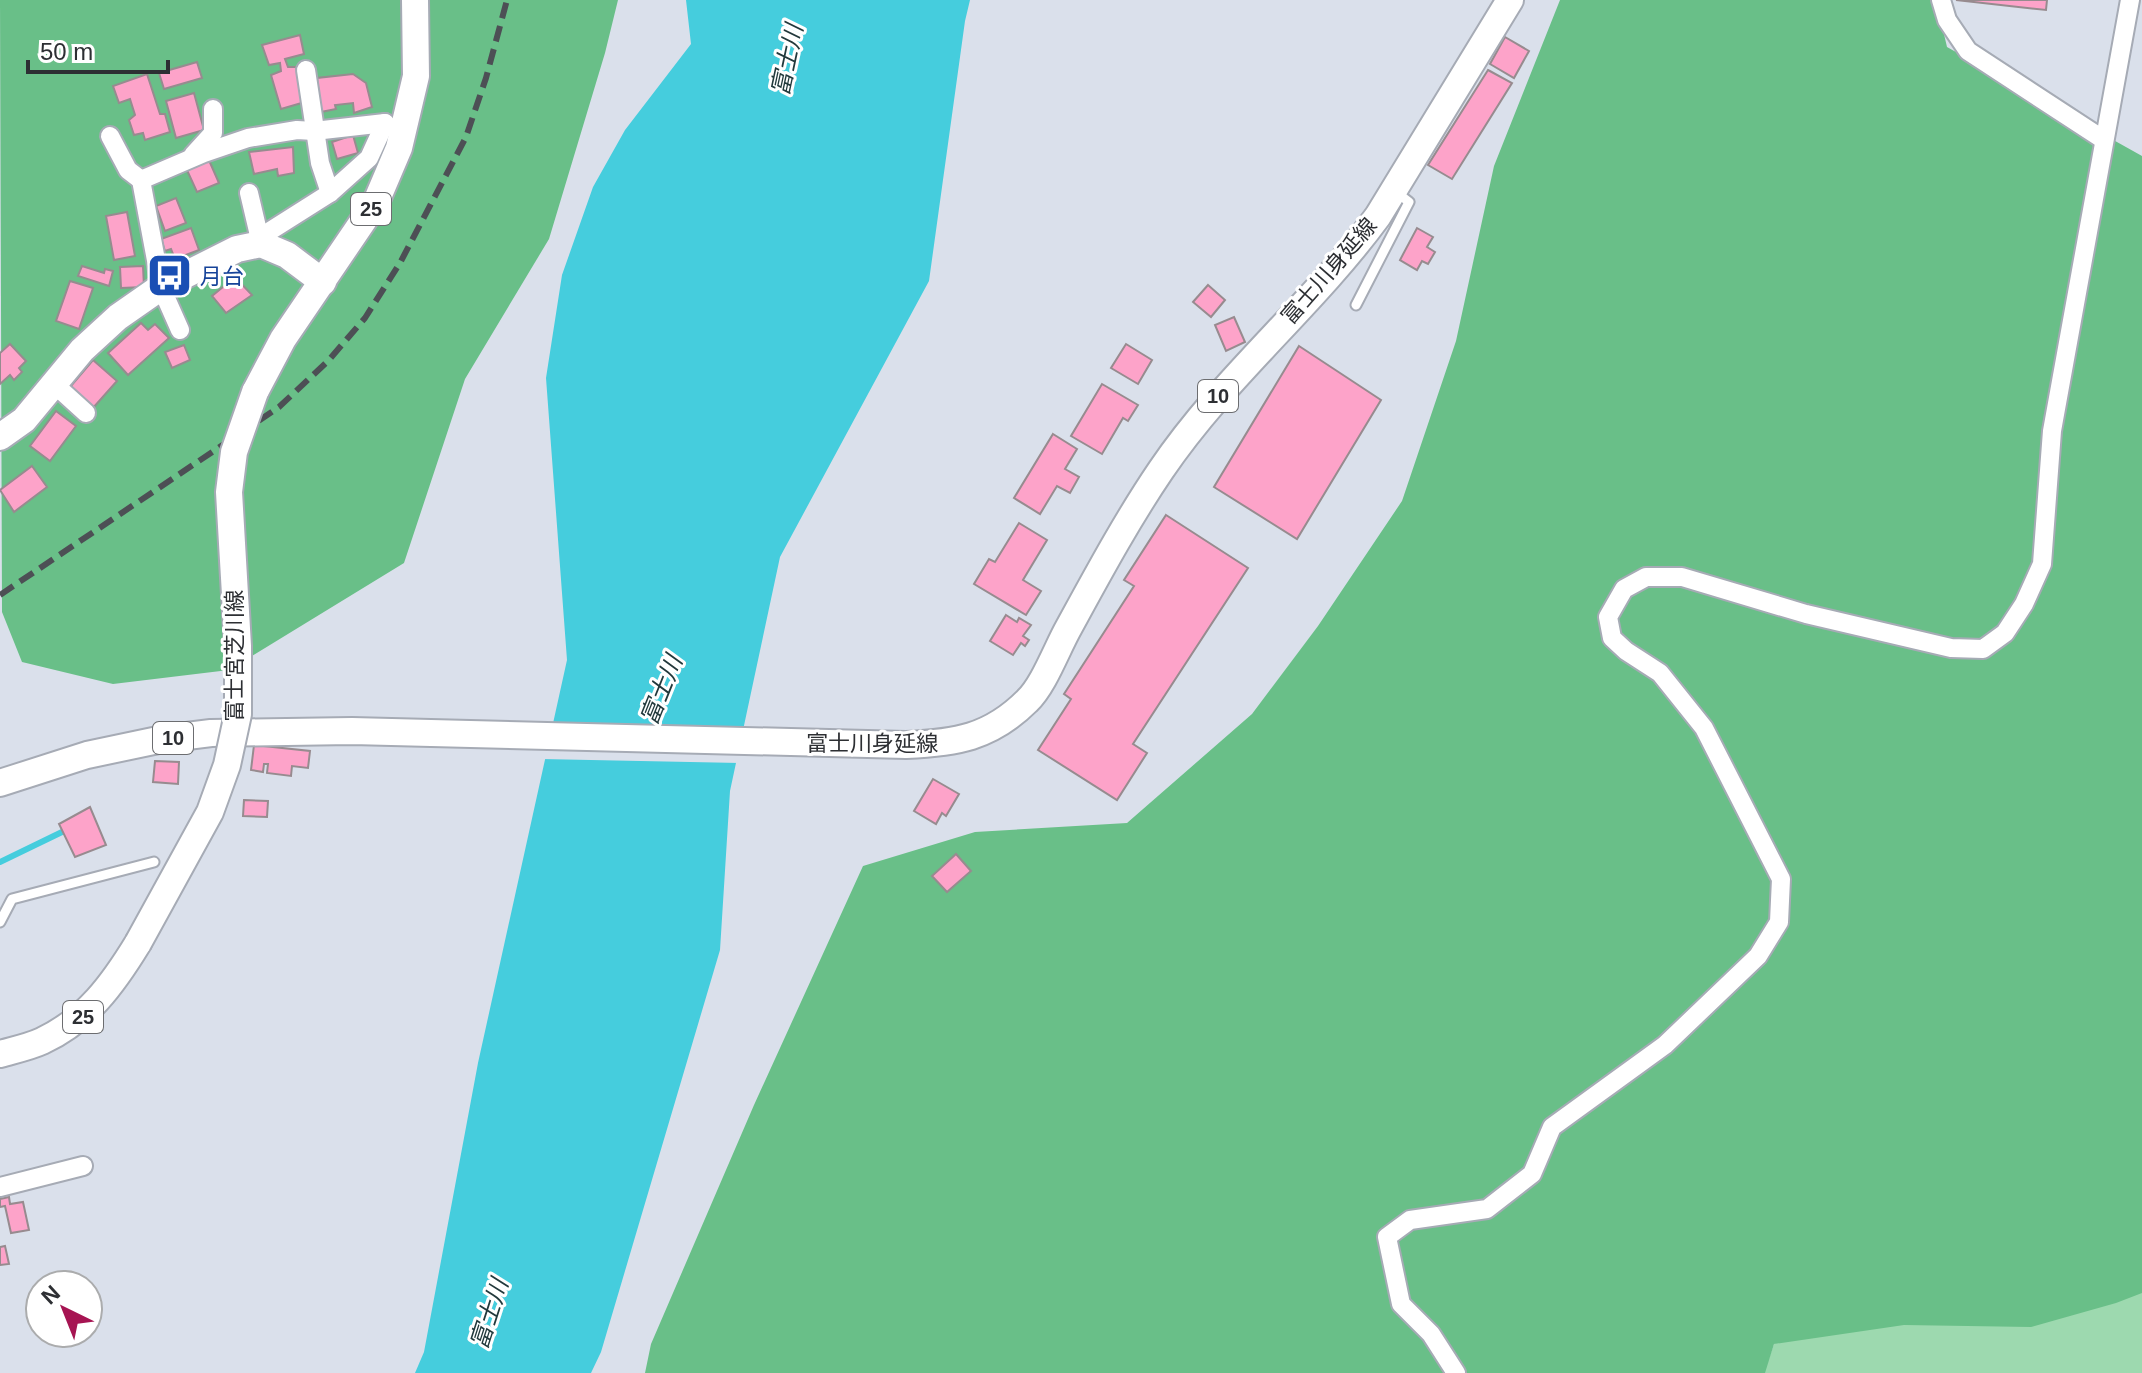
<svg xmlns="http://www.w3.org/2000/svg" width="2142" height="1373" viewBox="0 0 2142 1373" font-family="Helvetica,'Noto Sans JP',sans-serif">
	<rect width="100%" height="100%" fill="#dae0eb"/>
	<path fill="#9dd9af" d="M 2142,1152 L 2142,1373 L 1764,1373 L 1774,1344 Z"/>
	<g fill="#69bf88">
		<path d="M 0,0 L 618,0 L 605,53 L 549,239 L 465,379 L 404,563 L 229,670 L 113,684 L 22,662 L 2,612 Z"/>
		<path d="M 1560,0 L 1936,0 L 1947,47 L 2142,156 L 2142,1293 L 2116,1303 L 2031,1327 L 1904,1325 L 1774,1344 L 1765,1373 L 645,1373 L 651,1344 L 754,1105 L 863,866 L 975,832 L 1127,823 L 1252,714 L 1318,626 L 1402,501 L 1456,341 L 1494,166 Z"/>
	</g>
	<path fill="#45cddd" d="M 686,0 L 970,0 L 965,21 L 929,281 L 780,557 L 730,791 L 720,950 L 601,1352 L 591,1373 L 415,1373 L 424,1352 L 478,1063 L 567,660 L 546,378 L 562,275 L 593,187 L 625,130 L 691,44 Z"/>
	<path fill="#dae0eb" d="M 549,724 L 747,731 L 740,763 L 541,759 Z"/>
	<g fill="none" stroke-linecap="round" stroke-linejoin="round">
		<path stroke="#45cddd" stroke-width="6" d="M 0,862 L 62,832"/>
	</g>
	<g fill="#fda3c9" stroke="#978b8f" stroke-width="2">
		<path d="M 1956,0 L 2047,0 L 2046,10 Z"/>
		<path d="M 300,35 L 304,54 L 285,59 L 288,67 L 296,67 L 305,102 L 281,109 L 271,75 L 281,71 L 280,63 L 269,65 L 262,45 Z"/>
		<path d="M 1505,37 L 1529,51 L 1514,78 L 1490,64 Z"/>
		<path d="M 197,62 L 202,78 L 164,89 L 159,73 Z"/>
		<path d="M 1488,70 L 1512,83 L 1452,179 L 1428,165 Z"/>
		<path d="M 147,74 L 160,114 L 165,114 L 170,132 L 145,140 L 143,133 L 134,135 L 129,120 L 135,115 L 130,99 L 119,103 L 113,86 Z"/>
		<path d="M 353,74 L 366,83 L 372,107 L 354,113 L 353,103 L 335,105 L 336,109 L 321,112 L 317,78 Z"/>
		<path d="M 194,93 L 204,130 L 176,138 L 166,101 Z"/>
		<path d="M 353,135 L 358,153 L 337,159 L 332,142 Z"/>
		<path d="M 293,147 L 294,173 L 278,176 L 277,169 L 254,174 L 249,152 Z"/>
		<path d="M 208,158 L 219,183 L 197,192 L 186,168 Z"/>
		<path d="M 176,198 L 186,223 L 165,231 L 156,206 Z"/>
		<path d="M 127,212 L 135,256 L 114,260 L 106,216 Z"/>
		<path d="M 191,228 L 199,250 L 175,259 L 171,249 L 165,251 L 161,239 Z"/>
		<path d="M 1417,228 L 1433,237 L 1427,247 L 1435,252 L 1428,264 L 1422,261 L 1417,270 L 1400,260 Z"/>
		<path d="M 82,266 L 104,273 L 105,269 L 113,271 L 109,286 L 78,276 Z"/>
		<path d="M 143,266 L 144,287 L 121,288 L 120,267 Z"/>
		<path d="M 235,277 L 252,295 L 226,313 L 212,296 Z"/>
		<path d="M 70,281 L 93,288 L 79,329 L 56,321 Z"/>
		<path d="M 1208,285 L 1225,300 L 1211,317 L 1193,302 Z"/>
		<path d="M 1234,317 L 1245,342 L 1226,351 L 1215,325 Z"/>
		<path d="M 141,323 L 148,330 L 155,324 L 169,338 L 128,375 L 108,353 Z"/>
		<path d="M 10,344 L 26,361 L 19,368 L 22,372 L 14,380 L 10,375 L 0,384 L 0,353 Z"/>
		<path d="M 1126,344 L 1152,360 L 1138,384 L 1111,368 Z"/>
		<path d="M 184,345 L 190,360 L 172,368 L 165,352 Z"/>
		<path d="M 1299,346 L 1381,400 L 1297,539 L 1214,487 Z"/>
		<path d="M 93,360 L 117,381 L 93,408 L 70,387 Z"/>
		<path d="M 1102,384 L 1138,405 L 1128,421 L 1123,418 L 1102,454 L 1071,436 Z"/>
		<path d="M 56,411 L 76,426 L 50,461 L 30,446 Z"/>
		<path d="M 1053,434 L 1077,449 L 1065,469 L 1079,477 L 1070,493 L 1057,486 L 1040,514 L 1014,498 Z"/>
		<path d="M 32,466 L 47,487 L 14,512 L 0,490 Z"/>
		<path d="M 1166,515 L 1248,568 L 1133,744 L 1147,753 L 1117,800 L 1038,750 L 1071,699 L 1064,694 L 1134,586 L 1124,580 Z"/>
		<path d="M 1019,523 L 1047,540 L 1023,580 L 1041,591 L 1026,615 L 974,584 L 989,559 L 995,562 Z"/>
		<path d="M 1006,615 L 1017,622 L 1019,618 L 1031,625 L 1023,636 L 1029,640 L 1025,646 L 1021,643 L 1013,655 L 990,641 Z"/>
		<path d="M 254,745 L 310,751 L 308,768 L 292,766 L 291,776 L 267,773 L 268,764 L 264,764 L 263,772 L 251,770 Z"/>
		<path d="M 155,761 L 179,762 L 178,784 L 153,782 Z"/>
		<path d="M 933,779 L 959,794 L 946,816 L 942,813 L 936,824 L 914,811 Z"/>
		<path d="M 244,800 L 268,801 L 267,817 L 243,816 Z"/>
		<path d="M 90,807 L 106,845 L 75,857 L 59,824 Z"/>
		<path d="M 956,854 L 971,871 L 947,892 L 932,876 Z"/>
		<path d="M 9,1197 L 10,1204 L 23,1202 L 29,1230 L 11,1233 L 5,1206 L 0,1207 L 0,1199 Z"/>
		<path d="M 5,1246 L 9,1264 L 0,1265 L 0,1247 Z"/>
	</g>
	<g fill="none" stroke-linecap="round" stroke-linejoin="round">
		<defs>
			<g id="lane">
				<path d="M 1356,305 L 1409,202 L 1396,192"/>
				<path d="M 0,922 L 12,899 L 154,862"/>
			</g>
			<g id="street">
				<path d="M 1941,0 L 1947,20 L 1968,51 L 2104,140"/>
				<path d="M 306,70 L 320,163 L 330,193"/>
				<path d="M 110,136 L 128,170 L 141,180"/>
				<path d="M 193,155 L 213,133 L 213,109"/>
				<path d="M 249,193 L 261,244"/>
				<path d="M 261,244 L 270,231 L 330,193 L 369,158 L 385,123"/>
				<path d="M 180,330 L 161,287 L 141,180 L 204,153 L 248,138 L 297,130 L 314,131 L 385,123"/>
				<path d="M 54,384 L 86,413"/>
				<path d="M 0,1187 L 83,1166"/>
				<path d="M 1456,1373 L 1431,1334 L 1401,1304 L 1387,1237 L 1410,1220 L 1487,1209 L 1532,1174 L 1552,1127 L 1665,1045 L 1758,956 L 1779,922 L 1781,879 L 1704,728 L 1660,673 L 1626,651 L 1612,638 L 1608,617 L 1624,589 L 1646,577 L 1682,577 L 1806,614 L 1951,648 L 1983,649 L 2005,633 L 2024,604 L 2042,564 L 2052,431 L 2130,0"/>
			</g>
			<g id="primary">
				<path d="M 255,392 L 283,339 L 376,202 L 399,148 L 416,76 L 415,0"/>
				<path d="M 0,437 L 24,420 L 82,350 L 118,317 L 161,287 L 237,249 L 261,244 L 287,255 L 323,282"/>
				<path d="M 0,783 L 87,755 L 163,739 L 211,733 L 352,731 L 906,745 C 955,743 990,738 1027,701 C 1044,685 1057,648 1069,627 C 1098,574 1127,520 1161,470 C 1224,377 1312,306 1378,216 L 1510,0"/>
				<path d="M 0,1054 C 14,1050 29,1047 42,1041 C 87,1020 113,984 138,943"/>
			</g>
		</defs>
		<use href="#lane" stroke="#a6abb5" stroke-width="13"/>
		<use href="#street" stroke="#a6abb5" stroke-width="22"/>
		<use href="#primary" stroke="#a6abb5" stroke-width="30"/>
		<use href="#lane" stroke="#fff" stroke-width="9"/>
		<use href="#street" stroke="#fff" stroke-width="18"/>
		<use href="#primary" stroke="#fff" stroke-width="26"/>
		<path stroke="#4d4f55" stroke-width="6" stroke-dasharray="16 8" stroke-linecap="butt" d="M 0,595 L 279,407 L 328,361 L 365,318 L 400,263 L 466,137 L 486,78 L 507,0"/>
		<defs>
			<path id="primary-bridge" d="M 138,943 L 210,812 L 227,765 L 238,714 L 238,646 L 229,492 L 234,452 L 255,392"/>
		</defs>
		<use href="#primary-bridge" stroke="#a6abb5" stroke-width="30" stroke-linecap="butt"/>
		<use href="#primary-bridge" stroke="#fff" stroke-width="26"/>
	</g>
	<defs>
		<symbol id="bus-square" viewBox="-11 -11 22 22"><rect x="-9" y="-9" width="18" height="18" rx="4" fill="#1a4fb4" stroke="#fff"/><path d="M-5-6H5V4H4V6H2V4H-2V6H-4V4H-5ZM-3.5-4V0h7V-4ZM-3.5 1.2v1.5H-2V1.2ZM2 1.2v1.5H3.5V1.2Z" fill="#fff"/></symbol>
	</defs>
	<g fill-rule="evenodd">
		<use href="#bus-square" x="144" y="250" width="51" height="51"/>
	</g>
	<g text-anchor="middle" dominant-baseline="central" stroke-width="6" stroke-linejoin="round" paint-order="stroke">
		<g fill="#fff" stroke="#6c6d70" stroke-width="2">
			<rect x="351" y="193" width="40" height="32" rx="6"/>
			<rect x="1198" y="380" width="40" height="32" rx="6"/>
			<rect x="153" y="722" width="40" height="32" rx="6"/>
			<rect x="63" y="1001" width="40" height="32" rx="6"/>
		</g>
		<g font-size="20" font-weight="bold" fill="#2d2f33">
			<text x="371" y="209">25</text>
			<text x="1218" y="396">10</text>
			<text x="173" y="738">10</text>
			<text x="83" y="1017">25</text>
		</g>
		<g font-size="22" fill="#2d2f33" stroke="#fff">
			<text transform="translate(1329 271) rotate(-49)">富士川身延線</text>
			<text transform="translate(234 656) rotate(-90)">富士宮芝川線</text>
			<text x="872" y="743">富士川身延線</text>
		</g>
		<g font-size="22" fill="#164399" stroke="#fff" text-anchor="start">
			<text x="200" y="276">月台</text>
		</g>
		<g font-size="24" font-style="italic" fill="#22393c" stroke="#fff">
			<text transform="translate(787 60) rotate(-78)">富士川</text>
			<text transform="translate(661 690) rotate(-68)">富士川</text>
			<text transform="translate(489 1314) rotate(-72)">富士川</text>
		</g>
	</g>
	<g transform="translate(64 1309) rotate(317)"><circle r="38" fill="#ffffff" stroke="#abacad" stroke-width="2"/>
	<path d="M0-6L14 30L0 20L-14 30Z" fill="#a61452"/>
	<text y="-12" font-size="22" font-weight="bold" text-anchor="middle" fill="#2d2f33">N</text>
	</g>
	<path d="M28 60v12h140v-12" fill="none" stroke="#2d2f33" stroke-width="4"/>
	<text x="40" y="60" font-size="24" fill="#2d2f33" stroke="#ffffff" stroke-width="6" paint-order="stroke">50 m</text>
</svg>
